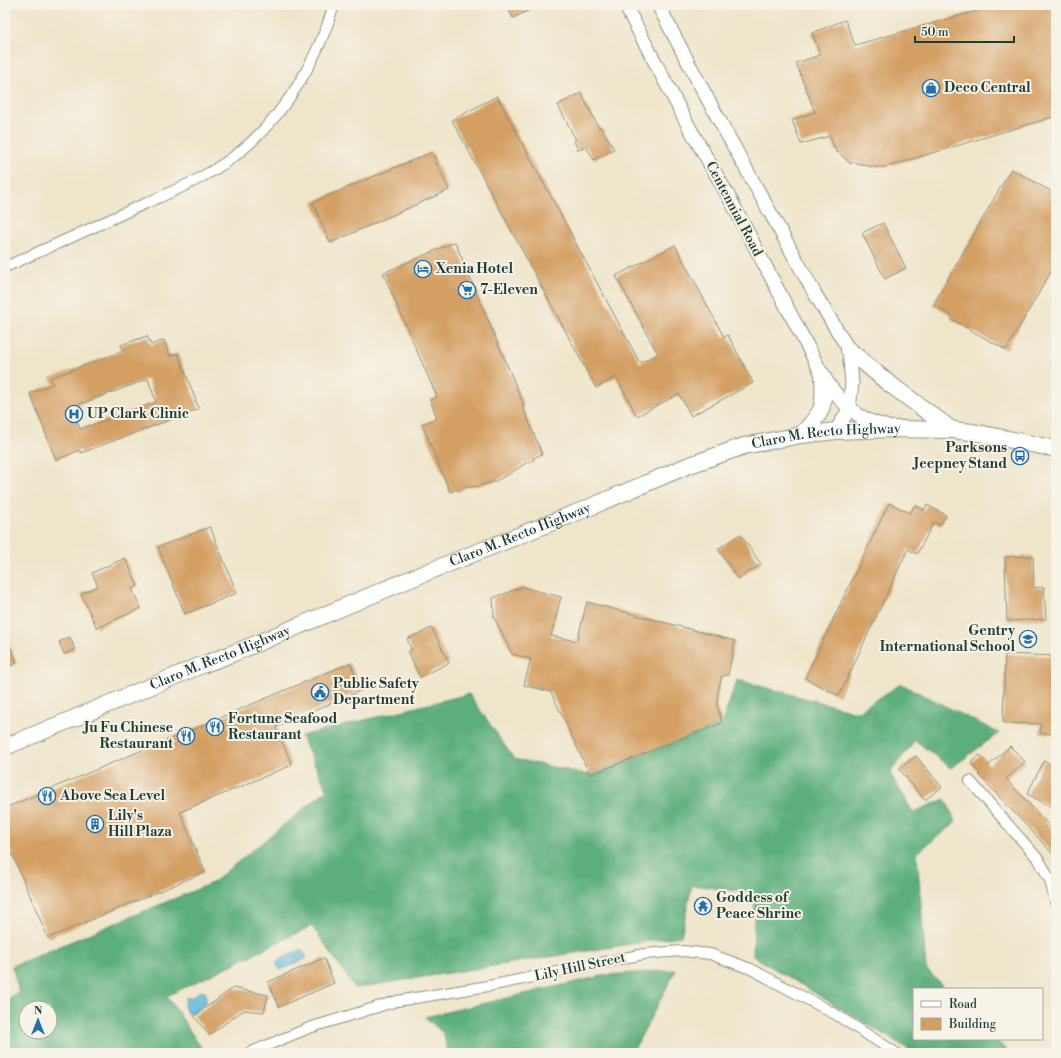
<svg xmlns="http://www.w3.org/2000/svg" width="1061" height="1058" viewBox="0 0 1061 1058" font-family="'Libre Bodoni',serif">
	<rect width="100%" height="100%" fill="#f7f3e8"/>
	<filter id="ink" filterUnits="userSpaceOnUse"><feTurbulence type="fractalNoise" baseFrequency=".025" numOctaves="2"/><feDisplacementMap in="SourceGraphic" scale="8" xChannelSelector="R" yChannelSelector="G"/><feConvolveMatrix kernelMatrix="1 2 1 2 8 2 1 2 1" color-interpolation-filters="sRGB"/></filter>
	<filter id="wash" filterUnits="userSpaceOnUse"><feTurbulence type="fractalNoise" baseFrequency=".012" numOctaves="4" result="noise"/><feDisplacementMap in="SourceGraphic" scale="16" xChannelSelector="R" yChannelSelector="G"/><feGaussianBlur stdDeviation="0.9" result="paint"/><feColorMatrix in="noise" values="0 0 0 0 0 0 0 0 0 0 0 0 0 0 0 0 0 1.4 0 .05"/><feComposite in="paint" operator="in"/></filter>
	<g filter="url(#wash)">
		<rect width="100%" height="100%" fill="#efe5ca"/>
		<g fill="#5bae7b" stroke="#3d7658" fill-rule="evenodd">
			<path d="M 737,680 L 857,712 L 901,684 L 999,733 L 951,768 L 915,740 L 890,773 L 913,812 L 945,799 L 956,822 L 917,853 L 926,969 L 946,989 L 914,989 L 914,1039 L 995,1039 L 1009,1053 L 915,1053 L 753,956 L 755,893 L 692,885 L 681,936 L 355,988 L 312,926 L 167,996 L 202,1049 L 192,1053 L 5,1053 L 5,1001 L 19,992 L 12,966 L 212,883 L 327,790 L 301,736 L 469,694 L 514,759 L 590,775 L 722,723 ZM 26,1008 L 50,1008 L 50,1032 L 26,1032 Z"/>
			<path d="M 676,970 L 632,1053 L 447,1053 L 444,1034 L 425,1017 L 606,975 Z"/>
		</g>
		<g fill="#64b7e0" stroke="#427a8a">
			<path d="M 302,949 L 307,958 L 280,970 L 276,962 Z"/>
			<path d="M 200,991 L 206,993 L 206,1001 C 202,1007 195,1014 187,1013 L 184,1006 L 186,998 L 193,997 Z"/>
		</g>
		<g id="blocks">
			<g fill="#d49f63" fill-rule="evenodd">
				<path d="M 507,5 L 540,5 L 513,18 Z"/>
				<path d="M 998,5 L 1056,5 L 1056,116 L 886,167 L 873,167 L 853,162 L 851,164 L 838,152 L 836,152 L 830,136 L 801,144 L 792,120 L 815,112 L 796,63 L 820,55 L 812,33 L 845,20 L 855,45 Z"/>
				<path d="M 581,93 L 599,128 L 601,127 L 614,149 L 594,160 L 586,146 L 578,150 L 574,141 L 576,140 L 558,105 Z"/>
				<path d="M 497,96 L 640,363 L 658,354 L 616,276 L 675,245 L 724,337 L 728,335 L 753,383 L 691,416 L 679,394 L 637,416 L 616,377 L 596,388 L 452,120 Z"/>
				<path d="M 432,152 L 449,190 L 330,243 L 313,202 Z"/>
				<path d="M 1011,169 L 1056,194 L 1056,263 L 1006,350 L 951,319 L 953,316 L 933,305 Z"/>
				<path d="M 883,223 L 906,268 L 885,279 L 862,233 Z"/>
				<path d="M 455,242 L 524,405 L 522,405 L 542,454 L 533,458 L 534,460 L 526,463 L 511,473 L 496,481 L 479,486 L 467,487 L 458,491 L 457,489 L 450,492 L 422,424 L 437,418 L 430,400 L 437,397 L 383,273 Z"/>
				<path d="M 147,336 L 151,345 L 164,340 L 170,356 L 178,353 L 199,409 L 81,453 L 80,450 L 56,460 L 30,393 L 53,384 L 50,378 L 123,351 L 121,345 ZM 148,379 L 156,402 L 80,429 L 72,407 Z"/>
				<path d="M 889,503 L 910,513 L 915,505 L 924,510 L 927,505 L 946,515 L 940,525 L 934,522 L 917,554 L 908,549 L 839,696 L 805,678 Z"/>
				<path d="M 210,527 L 237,593 L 185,614 L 158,547 Z"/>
				<path d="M 740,534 L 761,564 L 738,579 L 718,549 Z"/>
				<path d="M 1033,556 L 1034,588 L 1044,587 L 1046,619 L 1007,621 L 1005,557 Z"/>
				<path d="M 125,558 L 138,586 L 132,589 L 141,608 L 97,628 L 81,594 L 98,586 L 92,573 Z"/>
				<path d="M 522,587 L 561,597 L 551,636 L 577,641 L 587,602 L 735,641 L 728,675 L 722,676 L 718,691 L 717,705 L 722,723 L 590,775 L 551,692 L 524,685 L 531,659 L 512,654 L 494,617 L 493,598 Z"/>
				<path d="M 432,628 L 449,663 L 420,677 L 408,653 L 412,650 L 407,639 Z"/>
				<path d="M 5,634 L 17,663 L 5,668 Z"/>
				<path d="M 70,637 L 75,650 L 64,654 L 59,642 Z"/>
				<path d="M 1005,654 L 1056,656 L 1056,734 L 1040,733 L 1041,724 L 1003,723 Z"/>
				<path d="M 350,663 L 362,690 L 276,727 L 292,765 L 180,812 L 205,872 L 48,938 L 5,837 L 5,808 Z"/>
				<path d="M 1010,746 L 1025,762 L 1006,779 L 1056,833 L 1056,857 L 979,775 L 980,774 L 971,763 L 980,755 L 989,765 Z"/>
				<path d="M 916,756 L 942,787 L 925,800 L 899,769 Z"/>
				<path d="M 1044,761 L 1056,767 L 1056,809 L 1027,794 Z"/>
				<path d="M 324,958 L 334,983 L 279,1007 L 268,982 Z"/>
				<path d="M 233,988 L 268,995 L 264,1012 L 244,1010 L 209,1035 L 194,1016 Z"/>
			</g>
		</g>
	</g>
	<g filter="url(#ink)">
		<use href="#blocks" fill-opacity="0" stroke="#87917f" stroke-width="1"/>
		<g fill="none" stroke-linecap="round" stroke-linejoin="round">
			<defs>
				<g id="minor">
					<path d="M 5,267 C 48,248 92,228 135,208 C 174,191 216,174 248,145 C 289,108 318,58 334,5"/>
					<path d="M 970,781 L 1039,860 L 1050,880 L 1056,905"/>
					<path d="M 249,1053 L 309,1028 L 397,1001 L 494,985 L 644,954 L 682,951 L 710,954 L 751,969 L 835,1014 L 896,1053"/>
				</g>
				<g id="tertiary">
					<path d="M 625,5 L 689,127 L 730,199 L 823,376 C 834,392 845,408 862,417 C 870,422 880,424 888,427"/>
					<path d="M 658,5 L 706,96 L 815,294 L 849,350 L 852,383 L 849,409 L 836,431"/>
				</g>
				<g id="primary">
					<path d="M 849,350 L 887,382 L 952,430"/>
					<path d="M 801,435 C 823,411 825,410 823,376"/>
					<path id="s1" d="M 5,747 L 202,665 L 234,653 L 415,577 L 588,508 L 687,466 L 744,446 L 801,435 L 836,431 L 893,429 L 952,430 L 973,432 L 1056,449"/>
				</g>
			</defs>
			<use href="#minor" stroke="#87917f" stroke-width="12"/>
			<use href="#tertiary" stroke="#87917f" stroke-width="15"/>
			<use href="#primary" stroke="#87917f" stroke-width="18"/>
			<use href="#minor" stroke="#fff" stroke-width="10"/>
			<use href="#tertiary" stroke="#fff" stroke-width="13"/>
			<use href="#primary" stroke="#fff" stroke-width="16"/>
		</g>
	</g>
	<defs>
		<symbol id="shop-ring" viewBox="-11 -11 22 22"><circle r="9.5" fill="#f7f3e8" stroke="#1f6fb2" stroke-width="1.5"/><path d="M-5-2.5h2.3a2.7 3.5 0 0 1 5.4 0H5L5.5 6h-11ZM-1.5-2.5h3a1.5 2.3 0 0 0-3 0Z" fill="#1f6fb2"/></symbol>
		<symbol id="hotel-ring" viewBox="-11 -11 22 22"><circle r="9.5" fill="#f7f3e8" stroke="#1f6fb2" stroke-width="1.5"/><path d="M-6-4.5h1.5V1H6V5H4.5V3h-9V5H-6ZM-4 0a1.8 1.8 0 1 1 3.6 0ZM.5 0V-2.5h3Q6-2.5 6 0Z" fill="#1f6fb2"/></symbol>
		<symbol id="supermarket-ring" viewBox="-11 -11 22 22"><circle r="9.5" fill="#f7f3e8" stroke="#1f6fb2" stroke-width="1.5"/><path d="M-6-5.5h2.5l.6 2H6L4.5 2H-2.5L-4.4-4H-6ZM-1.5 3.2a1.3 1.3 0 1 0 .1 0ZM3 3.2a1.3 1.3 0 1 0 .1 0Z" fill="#1f6fb2"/></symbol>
		<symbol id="hospital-ring" viewBox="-11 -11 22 22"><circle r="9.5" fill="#f7f3e8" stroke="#1f6fb2" stroke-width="1.5"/><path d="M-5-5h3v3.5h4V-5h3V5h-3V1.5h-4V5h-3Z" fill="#1f6fb2"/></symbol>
		<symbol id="bus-ring" viewBox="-11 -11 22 22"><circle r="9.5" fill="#f7f3e8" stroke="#1f6fb2" stroke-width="1.5"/><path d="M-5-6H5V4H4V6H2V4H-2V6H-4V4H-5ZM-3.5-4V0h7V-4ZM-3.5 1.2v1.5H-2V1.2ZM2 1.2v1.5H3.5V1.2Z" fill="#1f6fb2"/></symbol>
		<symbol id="school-ring" viewBox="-11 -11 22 22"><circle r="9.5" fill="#f7f3e8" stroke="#1f6fb2" stroke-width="1.5"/><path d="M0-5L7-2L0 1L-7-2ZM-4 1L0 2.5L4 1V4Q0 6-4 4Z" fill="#1f6fb2"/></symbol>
		<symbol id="civic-ring" viewBox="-11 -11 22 22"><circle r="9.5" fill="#f7f3e8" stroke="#1f6fb2" stroke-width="1.5"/><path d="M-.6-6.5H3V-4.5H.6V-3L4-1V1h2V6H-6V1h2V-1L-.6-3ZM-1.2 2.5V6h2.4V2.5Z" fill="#1f6fb2"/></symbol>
		<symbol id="restaurant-ring" viewBox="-11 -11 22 22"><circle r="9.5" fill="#f7f3e8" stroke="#1f6fb2" stroke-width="1.5"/><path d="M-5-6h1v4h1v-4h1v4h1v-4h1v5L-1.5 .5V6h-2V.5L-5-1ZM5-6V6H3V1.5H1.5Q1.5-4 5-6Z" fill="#1f6fb2"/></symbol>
		<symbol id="building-ring" viewBox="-11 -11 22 22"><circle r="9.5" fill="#f7f3e8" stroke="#1f6fb2" stroke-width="1.5"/><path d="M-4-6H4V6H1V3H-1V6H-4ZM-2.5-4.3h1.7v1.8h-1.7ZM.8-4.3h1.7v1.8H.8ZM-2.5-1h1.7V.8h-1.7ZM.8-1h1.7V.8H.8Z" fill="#1f6fb2"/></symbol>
		<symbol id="temple-ring" viewBox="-11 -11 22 22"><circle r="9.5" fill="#f7f3e8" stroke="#1f6fb2" stroke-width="1.5"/><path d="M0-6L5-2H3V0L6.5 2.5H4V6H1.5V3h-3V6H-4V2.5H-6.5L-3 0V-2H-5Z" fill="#1f6fb2"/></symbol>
	</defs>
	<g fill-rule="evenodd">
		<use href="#shop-ring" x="921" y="78" width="20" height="20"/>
		<use href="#hotel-ring" x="413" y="259" width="20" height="20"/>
		<use href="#supermarket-ring" x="457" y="280" width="20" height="20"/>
		<use href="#hospital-ring" x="64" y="404" width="20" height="20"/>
		<use href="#bus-ring" x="1010" y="446" width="20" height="20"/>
		<use href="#school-ring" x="1018" y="629" width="20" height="20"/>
		<use href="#civic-ring" x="310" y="682" width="20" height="20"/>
		<use href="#restaurant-ring" x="205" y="717" width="20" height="20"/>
		<use href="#restaurant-ring" x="176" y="726" width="20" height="20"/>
		<use href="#restaurant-ring" x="37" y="786" width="20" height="20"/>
		<use href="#building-ring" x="85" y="814" width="20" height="20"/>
		<use href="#temple-ring" x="693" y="896" width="20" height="20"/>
	</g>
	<g text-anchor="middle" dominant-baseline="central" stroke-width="4" stroke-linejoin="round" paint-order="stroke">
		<g font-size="14" font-weight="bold" fill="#1f3d34" stroke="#f7f3e8" text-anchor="start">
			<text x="944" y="88">Deco Central</text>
			<text x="436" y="269">Xenia Hotel</text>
			<text x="480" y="290">7-Eleven</text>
			<text x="87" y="414">UP Clark Clinic</text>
			<text x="1007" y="448" text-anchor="end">Parksons<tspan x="1007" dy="16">Jeepney Stand</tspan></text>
			<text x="1015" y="631" text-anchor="end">Gentry<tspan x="1015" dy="16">International School</tspan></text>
			<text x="333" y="684">Public Safety<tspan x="333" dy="16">Department</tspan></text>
			<text x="228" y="719">Fortune Seafood<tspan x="228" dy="16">Restaurant</tspan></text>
			<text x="173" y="728" text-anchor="end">Ju Fu Chinese<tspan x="173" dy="16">Restaurant</tspan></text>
			<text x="60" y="796">Above Sea Level</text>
			<text x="108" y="816">Lily's<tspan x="108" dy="16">Hill Plaza</tspan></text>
			<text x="716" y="898">Goddess of<tspan x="716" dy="16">Peace Shrine</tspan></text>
		</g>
		<g font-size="14" fill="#1f3d34" stroke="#f7f3e8">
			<text transform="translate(734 209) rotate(62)">Centennial Road</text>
			<text stroke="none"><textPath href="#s1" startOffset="881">Claro M. Recto Highway</textPath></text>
			<text stroke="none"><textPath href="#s1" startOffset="557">Claro M. Recto Highway</textPath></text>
			<text stroke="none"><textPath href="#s1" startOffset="233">Claro M. Recto Highway</textPath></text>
			<text transform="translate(580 967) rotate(-12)">Lily Hill Street</text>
		</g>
	</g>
	<rect width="1061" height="1058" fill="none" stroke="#f7f3e8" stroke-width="20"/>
	<rect x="913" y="988" width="130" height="52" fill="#f7f3e8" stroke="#a1aaa0"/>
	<rect x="921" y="1001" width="20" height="6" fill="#ffffff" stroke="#a1aaa0"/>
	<text x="949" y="1008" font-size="12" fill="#1f3d34">Road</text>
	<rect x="921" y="1018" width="20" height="12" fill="#d49f63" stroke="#a1aaa0"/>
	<text x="949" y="1028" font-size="12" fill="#1f3d34">Building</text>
	<g transform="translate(38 1020)"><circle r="19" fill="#f7f3e8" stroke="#a1aaa0"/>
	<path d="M0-3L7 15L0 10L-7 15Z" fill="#1f6fb2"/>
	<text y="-6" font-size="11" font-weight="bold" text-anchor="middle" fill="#1f3d34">N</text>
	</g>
	<path d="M915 36v6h99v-6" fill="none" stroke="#1f3d34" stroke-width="2"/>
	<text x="921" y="36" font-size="12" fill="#1f3d34" stroke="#f7f3e8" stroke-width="3" paint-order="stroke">50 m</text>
</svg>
